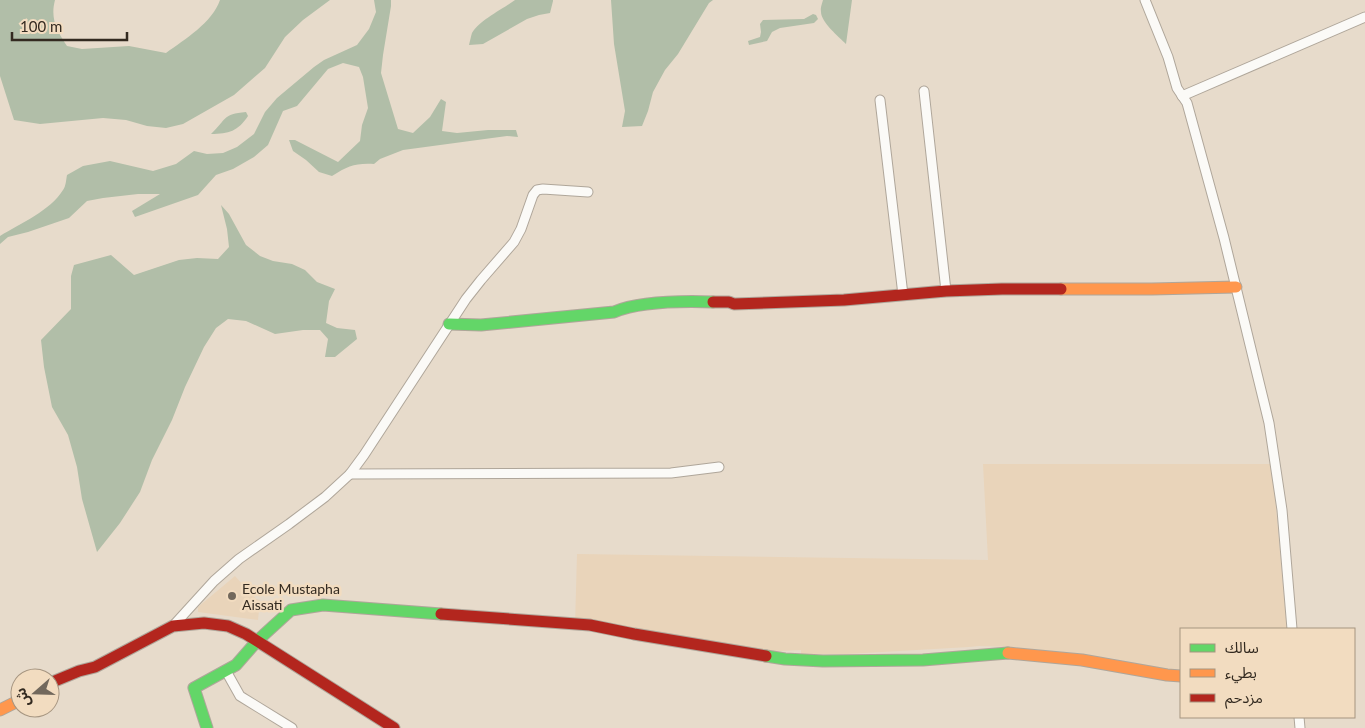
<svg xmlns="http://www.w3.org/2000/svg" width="1365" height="728" viewBox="0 0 1365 728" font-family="Lato,'Noto Sans Arabic',sans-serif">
	<rect width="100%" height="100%" fill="#e7dbcb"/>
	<g fill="#e9d4ba">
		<path d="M 983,464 L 1272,464 L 1287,629 L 1181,629 L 1181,672 L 1180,672 L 1111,658 L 1074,653 L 1013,647 L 979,646 L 969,647 L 847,654 L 801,654 L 801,650 L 761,652 L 575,626 L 577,554 L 988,560 Z"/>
		<path d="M 235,576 L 256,599 L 260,600 L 258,620 L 198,612 L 198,607 Z"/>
	</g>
	<g fill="#b1bea8">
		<path d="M 0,0 L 55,0 C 50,19 57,31 67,46 L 82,49 L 129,46 L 166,53 C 185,39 212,23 220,0 L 330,0 L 303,20 L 285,37 L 265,68 L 234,95 L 183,124 L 166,128 L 147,126 L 126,120 L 103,118 L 40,124 L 14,120 L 0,76 Z"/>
		<path d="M 374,0 L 391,0 L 391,6 L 383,55 L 381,73 L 398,129 L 413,133 L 430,117 L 441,99 L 446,102 L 442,131 L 457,133 L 488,130 L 516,130 L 518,137 L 507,136 L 403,150 L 380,159 L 374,164 C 355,163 348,166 332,176 L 319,172 L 306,160 L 293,151 L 289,140 L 295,140 L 338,162 L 360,141 L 362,125 L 368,108 L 363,77 L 359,67 L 343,63 L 328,69 L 297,106 L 283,111 L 268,145 L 254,157 L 233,169 L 216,175 L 198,195 L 135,217 L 132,211 L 160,194 L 138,194 L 103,198 L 87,201 L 69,218 L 28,232 L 8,237 L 0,244 L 0,236 C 21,223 50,211 63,190 C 66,186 66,180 67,175 L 83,166 L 110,161 L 153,171 L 176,164 L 194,151 L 207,154 L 223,153 L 237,147 L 254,134 L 265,112 L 277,98 L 314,67 L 324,60 L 357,45 L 369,29 L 376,12 Z"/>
		<path d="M 515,0 L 553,0 L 553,1 L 550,13 L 539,15 L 527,19 L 483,44 L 469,45 C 470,41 471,36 472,33 C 478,21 504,8 515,0 Z"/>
		<path d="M 611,0 L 713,0 L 709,3 L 678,54 L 665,70 L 653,92 L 648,111 L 642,126 L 622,127 L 625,111 L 614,44 Z"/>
		<path d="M 823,0 L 852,0 L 846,44 C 839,37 821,22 821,12 C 820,8 822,4 823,0 Z"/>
		<path d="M 813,14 L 816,15 L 818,19 L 814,23 L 780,28 L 772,32 L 767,41 L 749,45 L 748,41 L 760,37 L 761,32 L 760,24 L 763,20 L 804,19 Z"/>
		<path d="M 246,112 L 248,116 C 238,131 229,134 211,134 C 227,119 222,114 246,112 Z"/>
		<path d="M 221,205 L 229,214 L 246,245 L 260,256 L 273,261 L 292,264 L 305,270 L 317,282 L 335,289 L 329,301 L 326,323 L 337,328 L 355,330 L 357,339 L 335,357 L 325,357 L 328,339 L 320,330 L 303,330 L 275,334 L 246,321 L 228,319 L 216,328 L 204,347 L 185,387 L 172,420 L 152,460 L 140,492 L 120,523 L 97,552 L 82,499 L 77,467 L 68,435 L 52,407 L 44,367 L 41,340 L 71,309 L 71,276 L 74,265 L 111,255 L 134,275 L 179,260 L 197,258 L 218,259 L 229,247 L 227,229 Z"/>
	</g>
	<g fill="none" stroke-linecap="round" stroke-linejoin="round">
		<defs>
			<g id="street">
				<path d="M 1145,0 L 1168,57 L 1177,88 L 1187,103 L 1224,238 L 1269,423 L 1282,510 L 1292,629"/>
				<path d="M 924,91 L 946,291"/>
				<path d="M 1182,96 L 1365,17"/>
				<path d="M 880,100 L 903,295"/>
				<path d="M 350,474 L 671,473 L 719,467"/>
				<path d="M 173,626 L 214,581 L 239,559 L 289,524 L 325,497 L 350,474 L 364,455 L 466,299 L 481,280 L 514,242 L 521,229 L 533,195 L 537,190 L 543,189 L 588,192"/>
				<path d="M 226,671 L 240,696 L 292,728"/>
				<path d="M 1299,717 L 1300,728"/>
			</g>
			<g id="fast">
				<path d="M 449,324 L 481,325 L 614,312 C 641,301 684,301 713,302"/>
				<path d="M 766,656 L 785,659 L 823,661 L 923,660 L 1008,653"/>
				<path d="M 207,728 L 194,688 L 236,665 L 257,641 L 291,610 L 323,605 L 441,614"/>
			</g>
			<g id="slow">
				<path d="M 1061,289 L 1152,289 L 1236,287"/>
				<path d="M 1008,653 L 1082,660 L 1167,675 L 1181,676"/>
				<path d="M 0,710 L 20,700"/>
			</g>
			<g id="jam">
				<path d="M 713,302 L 729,302 L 734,304 L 844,300 L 946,291 L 1002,289 L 1061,289"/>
				<path d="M 441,614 L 590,625 L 634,634 L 766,656"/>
				<path d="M 50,683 L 79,671 L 95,667 L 173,626 L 204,623 L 228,626 L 246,634 L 394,728"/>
			</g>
		</defs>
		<use href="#street" stroke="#afa69a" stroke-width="11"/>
		<use href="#fast" stroke="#afa69a" stroke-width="13"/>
		<use href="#slow" stroke="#afa69a" stroke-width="13"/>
		<use href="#jam" stroke="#afa69a" stroke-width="13"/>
		<use href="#street" stroke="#fbfaf7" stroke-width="9"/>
		<use href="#fast" stroke="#63d668" stroke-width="11"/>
		<use href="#slow" stroke="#ff974d" stroke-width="11"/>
		<use href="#jam" stroke="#b3261e" stroke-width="11"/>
	</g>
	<circle fill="#72685c" stroke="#f2dcc0" stroke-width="2" cx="232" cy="596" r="5"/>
	<g text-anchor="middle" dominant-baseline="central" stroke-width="5" stroke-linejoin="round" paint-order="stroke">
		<g font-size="14" fill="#332a20" stroke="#f2dcc0" text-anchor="start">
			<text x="242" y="588">Ecole Mustapha<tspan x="242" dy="16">Aissati</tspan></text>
		</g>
	</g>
	<rect x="1180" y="628" width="175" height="90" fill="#f2dcc0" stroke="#a69580"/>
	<rect x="1190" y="644" width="25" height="8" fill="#63d668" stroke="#a69580"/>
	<text x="1225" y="653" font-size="15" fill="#332a20">سالك</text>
	<rect x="1190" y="669" width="25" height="8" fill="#ff974d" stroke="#a69580"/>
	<text x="1225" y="678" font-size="15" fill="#332a20">بطيء</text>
	<rect x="1190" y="694" width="25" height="8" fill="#b3261e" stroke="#a69580"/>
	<text x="1225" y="703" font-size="15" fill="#332a20">مزدحم</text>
	<g transform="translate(35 693) rotate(250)"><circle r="24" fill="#f2dcc0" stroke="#a69580"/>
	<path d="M0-4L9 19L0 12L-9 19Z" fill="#72685c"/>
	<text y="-8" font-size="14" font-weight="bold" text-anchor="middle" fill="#332a20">ش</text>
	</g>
	<path d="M12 32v8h115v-8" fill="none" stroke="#332a20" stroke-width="2.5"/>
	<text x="20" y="32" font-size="15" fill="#332a20" stroke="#f2dcc0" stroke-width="4" paint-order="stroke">100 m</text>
</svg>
